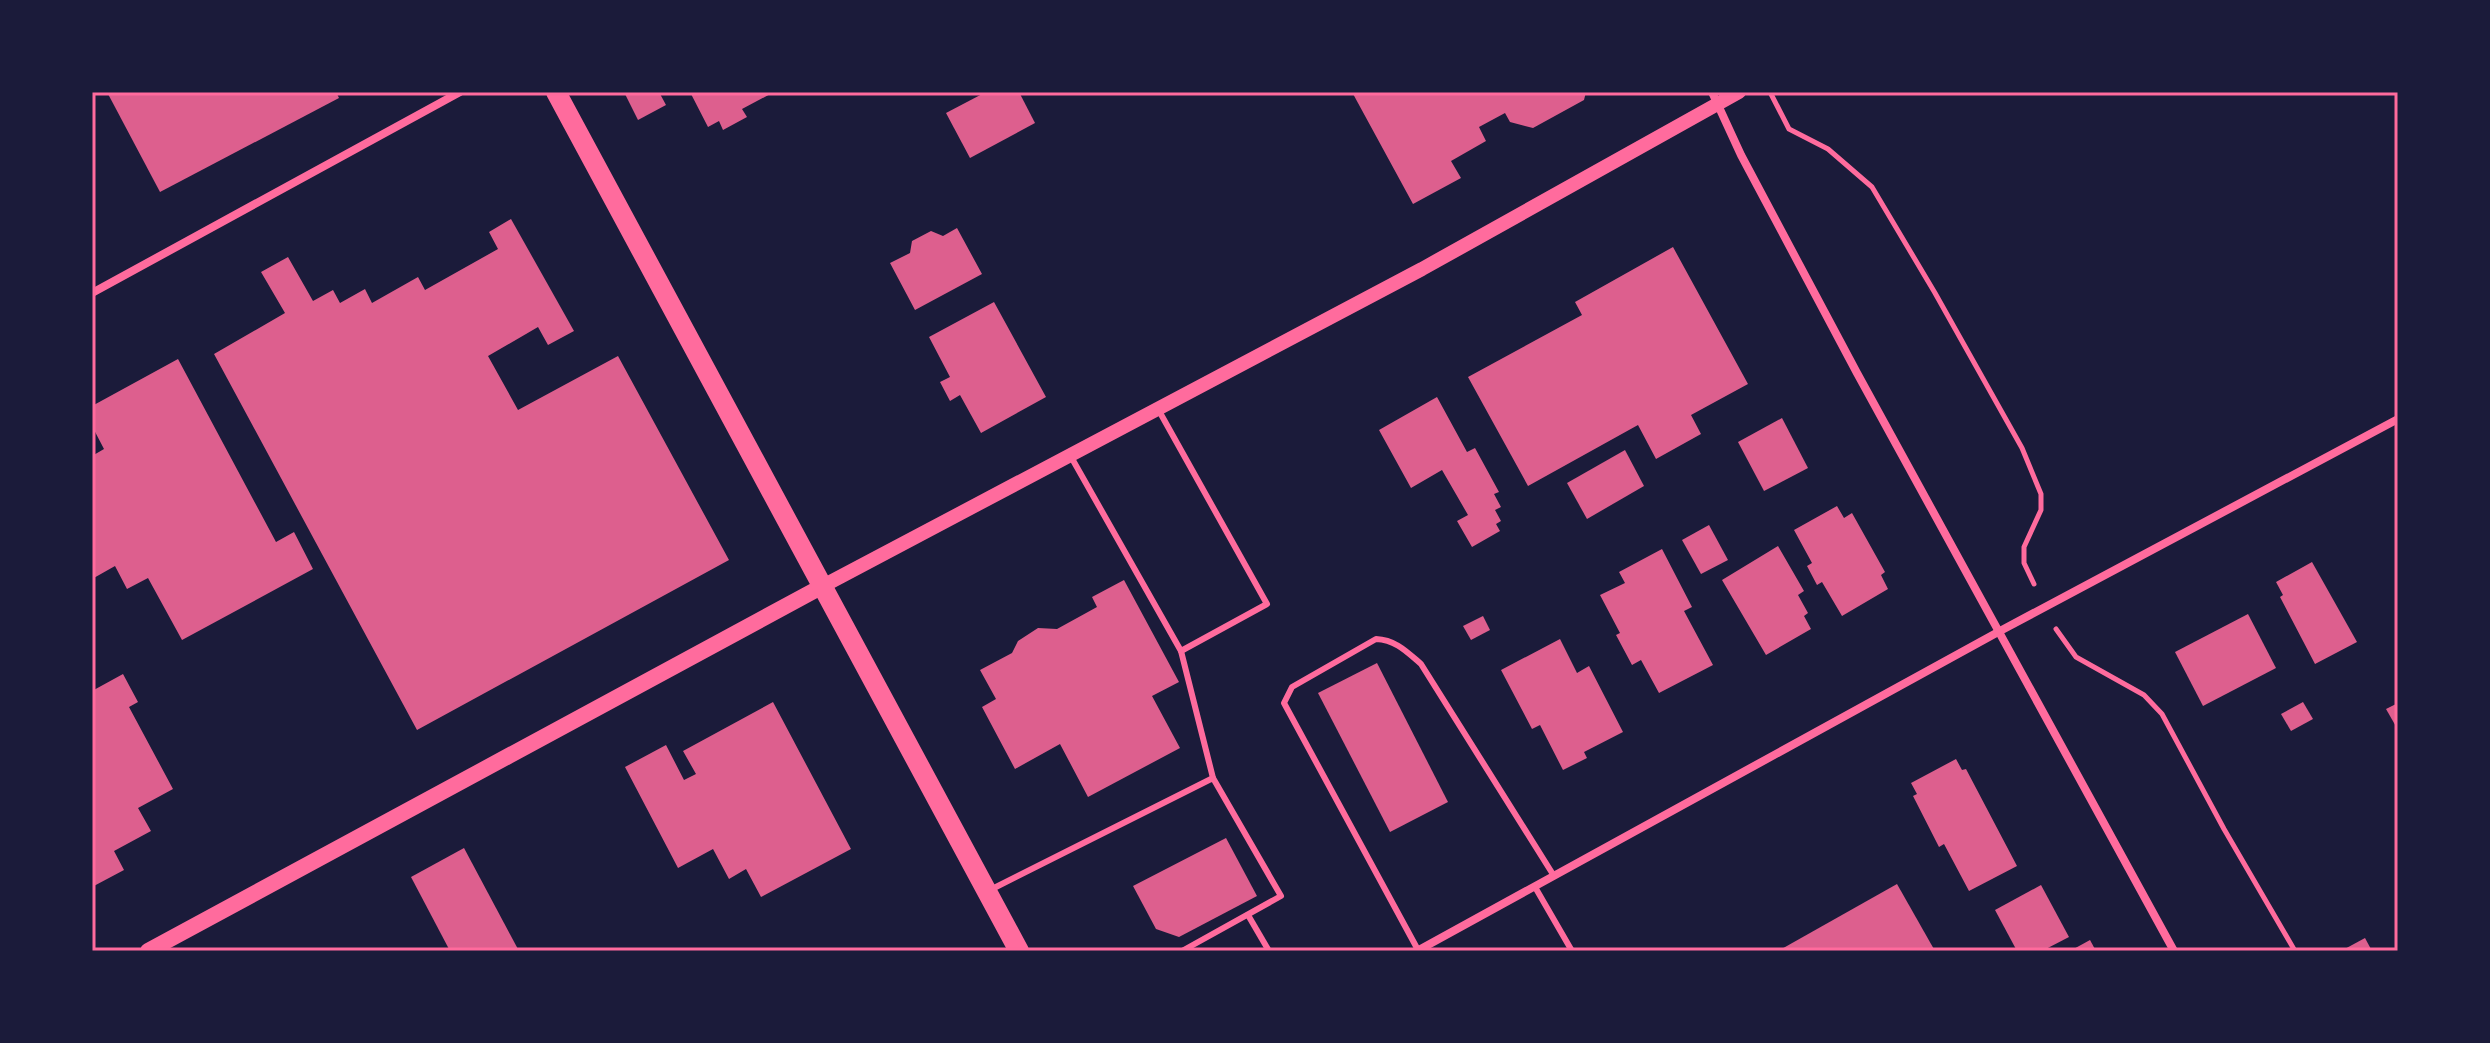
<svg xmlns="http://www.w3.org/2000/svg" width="2490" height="1043" viewBox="0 0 2490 1043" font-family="'Open Sans',sans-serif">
	<rect width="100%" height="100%" fill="#1b1b3a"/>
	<g fill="#dd5f8e">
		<path d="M 107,92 L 336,92 L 339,98 L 160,192 Z"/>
		<path d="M 624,92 L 659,92 L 666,105 L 638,120 Z"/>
		<path d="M 690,92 L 774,92 L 742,109 L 747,117 L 723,130 L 719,121 L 708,127 Z"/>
		<path d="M 986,92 L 1019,92 L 1035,123 L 970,158 L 946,113 Z"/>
		<path d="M 1352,92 L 1586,92 L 1584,100 L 1533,128 L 1510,122 L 1505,113 L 1479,127 L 1486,141 L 1451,161 L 1461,178 L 1413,204 Z"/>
		<path d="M 511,219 L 574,331 L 548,345 L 538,327 L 488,356 L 518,410 L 618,356 L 729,560 L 417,730 L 214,354 L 285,313 L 261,272 L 288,257 L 313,301 L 333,290 L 340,303 L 365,289 L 372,303 L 418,277 L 425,290 L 498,249 L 489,232 Z"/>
		<path d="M 957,228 L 982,274 L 915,310 L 890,263 L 910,253 L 912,241 L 931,231 L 943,236 Z"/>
		<path d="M 1673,247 L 1748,384 L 1691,415 L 1701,434 L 1656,459 L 1638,425 L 1528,486 L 1468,377 L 1582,315 L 1575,302 Z"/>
		<path d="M 994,302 L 1046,397 L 981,433 L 960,395 L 950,401 L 940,382 L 950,377 L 929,337 Z"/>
		<path d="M 178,359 L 276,542 L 294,532 L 313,569 L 182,640 L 148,578 L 127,589 L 115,566 L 92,579 L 92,456 L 104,449 L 92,426 L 92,406 Z"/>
		<path d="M 1437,397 L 1467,452 L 1475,448 L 1499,492 L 1494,494 L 1501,507 L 1495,510 L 1501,521 L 1496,524 L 1500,531 L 1472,547 L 1457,521 L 1468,515 L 1442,470 L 1411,488 L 1379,430 Z"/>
		<path d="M 1782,418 L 1808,468 L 1764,491 L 1738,442 Z"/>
		<path d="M 1625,450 L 1644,486 L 1587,519 L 1567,483 Z"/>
		<path d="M 1837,506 L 1844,518 L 1852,513 L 1885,572 L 1881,575 L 1888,589 L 1842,616 L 1822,582 L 1817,585 L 1807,566 L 1812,563 L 1794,530 Z"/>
		<path d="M 1709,525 L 1728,560 L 1701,574 L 1682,540 Z"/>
		<path d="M 1778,546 L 1804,591 L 1798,595 L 1808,613 L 1804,616 L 1811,629 L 1766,655 L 1722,580 Z"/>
		<path d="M 1662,549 L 1692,607 L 1684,611 L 1713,665 L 1659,693 L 1641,660 L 1632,665 L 1616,635 L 1620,633 L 1600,595 L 1625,583 L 1619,572 Z"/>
		<path d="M 2312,562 L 2357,642 L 2315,664 L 2280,597 L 2283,595 L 2276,582 Z"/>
		<path d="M 1124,580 L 1179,682 L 1152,696 L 1180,748 L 1088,797 L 1060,744 L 1015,769 L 982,707 L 996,699 L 980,670 L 1012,653 L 1018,641 L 1038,628 L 1057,629 L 1097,607 L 1092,597 Z"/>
		<path d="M 2248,614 L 2276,668 L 2203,706 L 2175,652 Z"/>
		<path d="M 1483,616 L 1490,630 L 1471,640 L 1463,626 Z"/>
		<path d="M 1560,639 L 1577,673 L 1589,666 L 1623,732 L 1584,752 L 1587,758 L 1563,770 L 1540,725 L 1532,729 L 1501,670 Z"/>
		<path d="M 1377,663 L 1448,802 L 1390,832 L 1318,693 Z"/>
		<path d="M 123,674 L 138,702 L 129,707 L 173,789 L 138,808 L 151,831 L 114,851 L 124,870 L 92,887 L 92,691 Z"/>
		<path d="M 773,702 L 851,849 L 761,897 L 746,869 L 729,879 L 713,849 L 678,868 L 625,767 L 666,745 L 684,780 L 696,774 L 683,751 Z"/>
		<path d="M 2303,702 L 2313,719 L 2291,731 L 2281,714 Z"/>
		<path d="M 2398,703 L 2398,730 L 2386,709 Z"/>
		<path d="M 1956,759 L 1962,770 L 1966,769 L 2017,866 L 1969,891 L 1944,844 L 1939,847 L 1913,796 L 1917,794 L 1911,783 Z"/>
		<path d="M 1226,838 L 1257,896 L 1179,937 L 1156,929 L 1133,886 Z"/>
		<path d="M 464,848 L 519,951 L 450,951 L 411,877 Z"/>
		<path d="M 1897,884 L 1935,951 L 1778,951 Z"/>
		<path d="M 2041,885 L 2069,937 L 2042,951 L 2017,951 L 1995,910 Z"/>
		<path d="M 2365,938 L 2372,951 L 2341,951 Z"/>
		<path d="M 2090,940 L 2096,951 L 2070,951 Z"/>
	</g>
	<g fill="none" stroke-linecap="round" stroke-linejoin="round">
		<g stroke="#ff6b9d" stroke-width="5">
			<path d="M 1770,92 L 1789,129 L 1828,149 L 1872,187 L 1935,293 L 2022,448 L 2041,494 L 2041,510 L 2024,547 L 2024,563 L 2034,584"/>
			<path d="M 2056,629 L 2076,657 L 2144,695 L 2162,714 L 2224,829 L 2295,951"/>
		</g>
		<g stroke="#ff6b9d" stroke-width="6">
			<path d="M 1158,409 L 1267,604 L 1181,651"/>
			<path d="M 1070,455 L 1181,651 L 1213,778"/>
			<path d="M 1535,887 L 1572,951"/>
			<path d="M 990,890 L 1213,778 L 1281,896 L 1182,951"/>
			<path d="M 1248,915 L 1269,951"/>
			<path d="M 1418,950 L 1284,703 L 1292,687 L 1376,639 C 1396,640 1407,652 1421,664 L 1554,876"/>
		</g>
		<g stroke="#ff6b9d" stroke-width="8">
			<path d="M 1712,92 L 1741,155 L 1857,373 L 2174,951"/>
			<path d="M 92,293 L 460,92"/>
			<path d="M 1417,951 L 2000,631 L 2398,419"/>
		</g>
		<path stroke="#ff6b9d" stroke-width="14" d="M 821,587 L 1422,269 L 1739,92"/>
		<path stroke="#ff6b9d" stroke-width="16" d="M 148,951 L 821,587"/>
		<path stroke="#ff6b9d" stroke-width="20" d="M 556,92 L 1019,951"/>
	</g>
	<rect width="2490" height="1043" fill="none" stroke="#1b1b3a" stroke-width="188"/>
	<rect x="94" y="94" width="2302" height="855" fill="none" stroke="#ff6b9d" stroke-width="3"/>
</svg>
